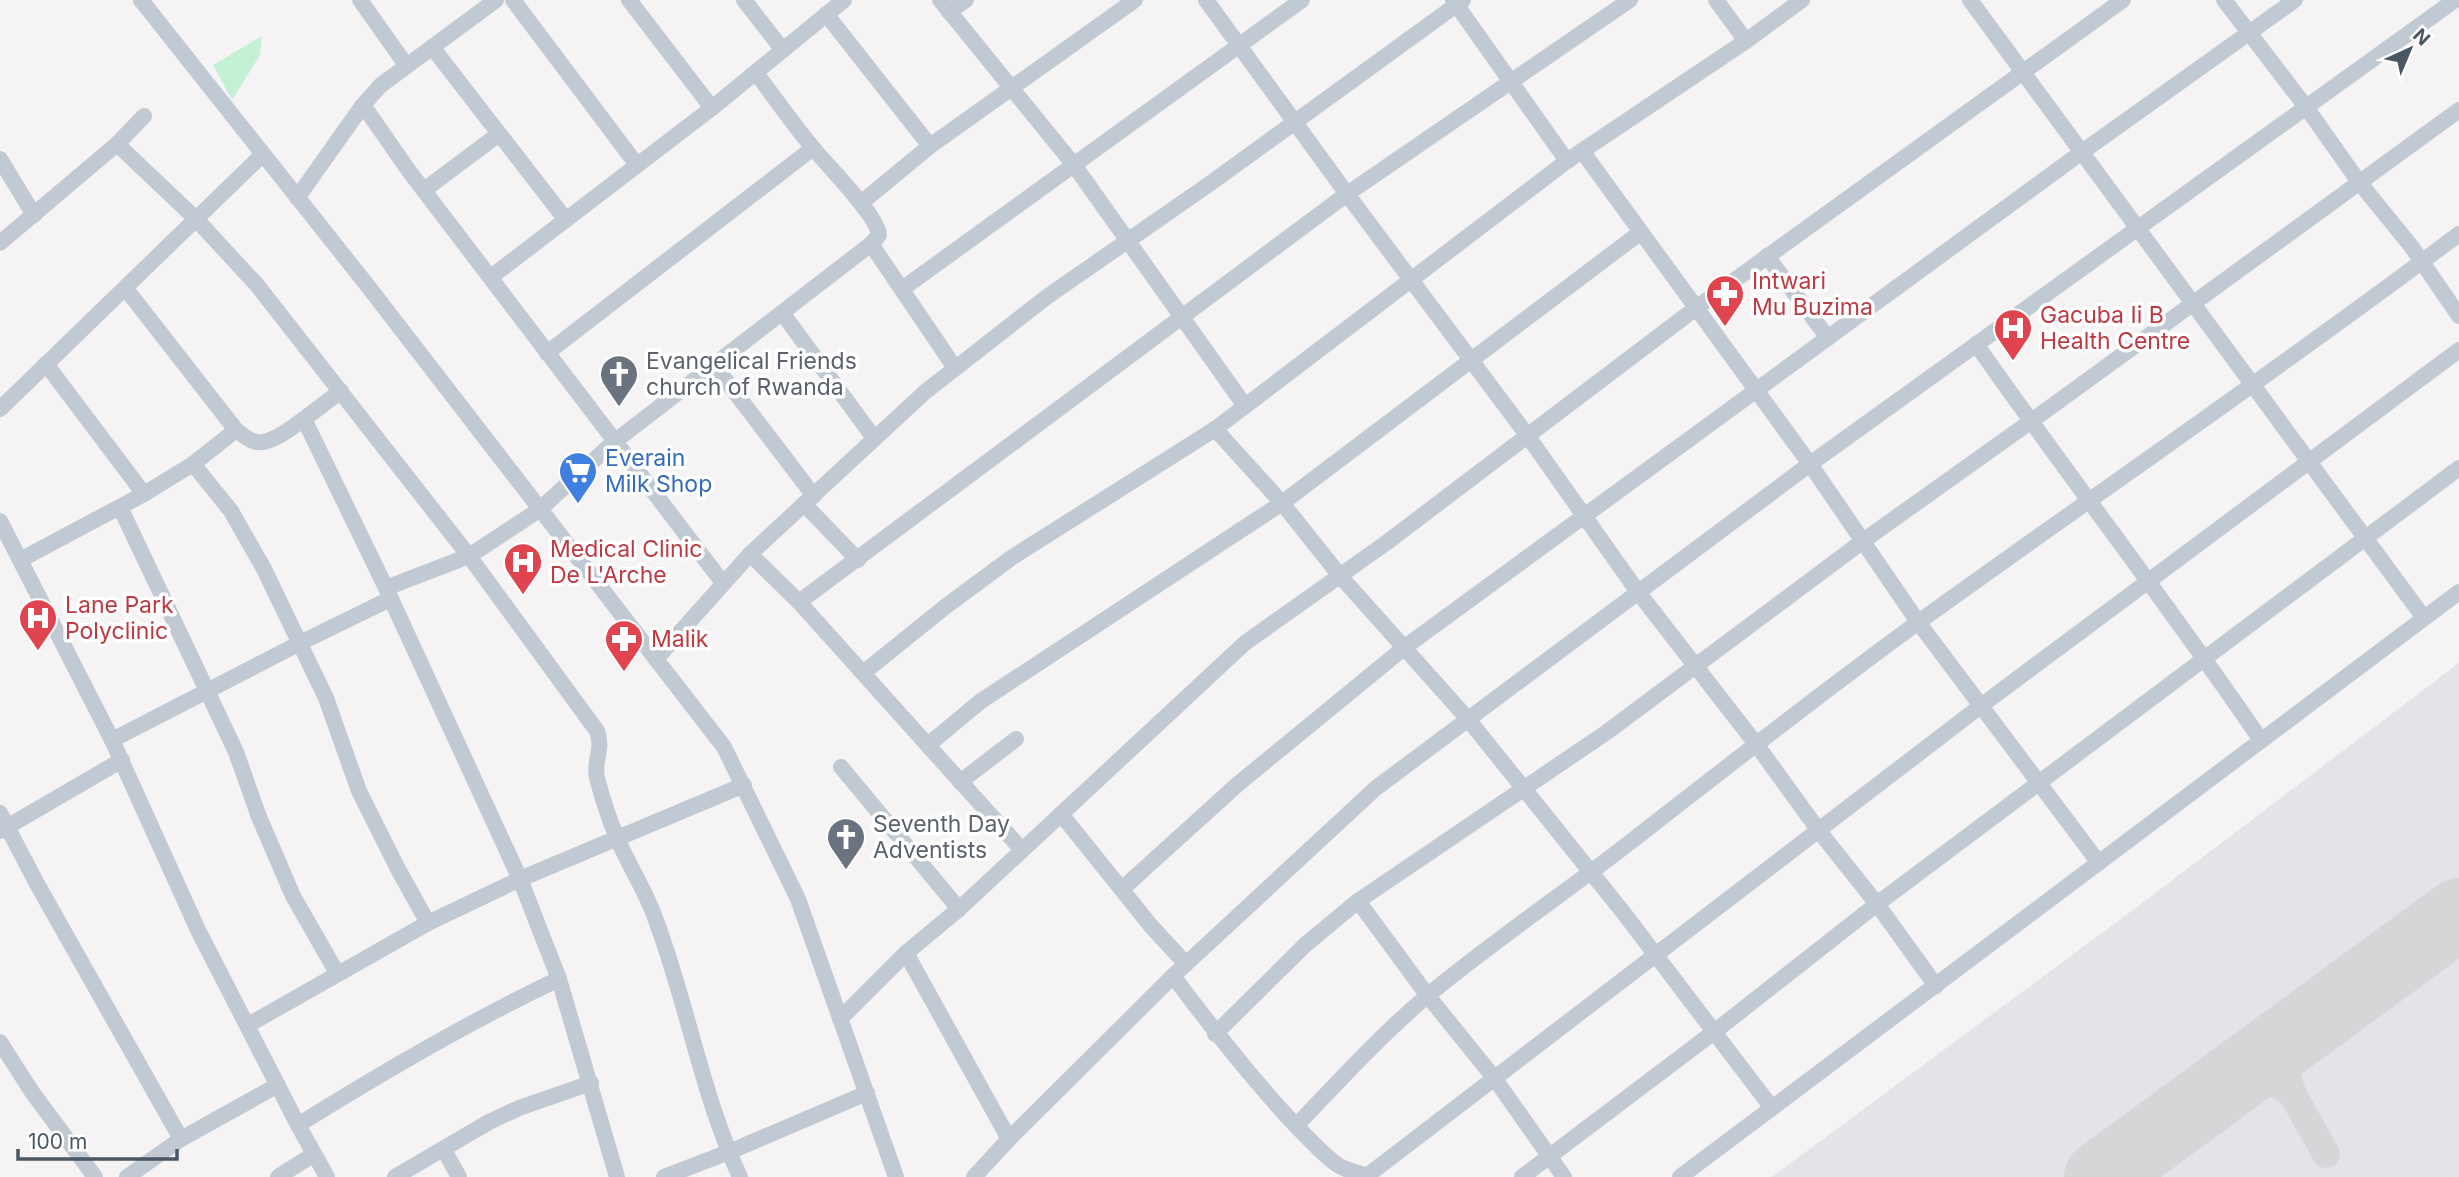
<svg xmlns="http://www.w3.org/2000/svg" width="2459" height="1177" viewBox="0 0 2459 1177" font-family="Inter,sans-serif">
	<rect width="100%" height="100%" fill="#f5f3f3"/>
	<path fill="#e2e4e7" d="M 2459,663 L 2459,1177 L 1772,1177 L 2133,910 Z"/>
	<path fill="#c3f1d5" d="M 262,36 L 260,55 L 232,100 L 213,65 Z"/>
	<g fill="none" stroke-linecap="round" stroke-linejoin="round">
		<g stroke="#d5d6d8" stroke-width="28">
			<path d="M 2224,1087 C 2249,1078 2272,1075 2293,1095 L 2326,1154"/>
			<path d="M 2293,1095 C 2280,1059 2285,1052 2309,1024"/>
		</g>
		<path stroke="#d5d6d8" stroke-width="72" d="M 2100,1177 L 2459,914"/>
		<g stroke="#c1cad2" stroke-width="16">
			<path d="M 141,0 L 367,285 L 724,747 L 798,899 L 896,1177"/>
			<path d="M 360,0 L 406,65"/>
			<path d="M 513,0 L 637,165"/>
			<path d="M 629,0 L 712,108"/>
			<path d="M 744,0 L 782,49"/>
			<path d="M 940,0 L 1074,165 L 1245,406"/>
			<path d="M 1206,0 L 1347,194 L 1527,435 L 1638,592 L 1756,744 L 1819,831 L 1877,904 L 1936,986"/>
			<path d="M 1453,0 L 1567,161"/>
			<path d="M 1716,0 L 1746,41"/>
			<path d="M 1970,0 L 2424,618"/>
			<path d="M 2224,0 L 2306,107 L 2359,182 L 2411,246 L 2459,316"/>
			<path d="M 949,12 L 966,0"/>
			<path d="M 826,14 L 930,146"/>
			<path d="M 432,47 L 566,220"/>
			<path d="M 363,105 L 409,171 L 723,583"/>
			<path d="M 117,144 L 195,218 L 257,285 L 469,556 L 597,731 C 604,751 593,760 597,778 C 602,797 609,819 617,838 C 628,864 644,888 654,915 C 687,1001 701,1093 740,1177"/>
			<path d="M 1582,151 L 1810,464 L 1918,622 L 2099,863"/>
			<path d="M 0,159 L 34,215"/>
			<path d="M 424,190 L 499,134"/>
			<path d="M 297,198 L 363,105 L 381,85 L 496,0"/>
			<path d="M 861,203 L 930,146 L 1135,0"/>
			<path d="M 0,243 L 117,144 L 144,116"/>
			<path d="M 871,244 L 955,368"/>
			<path d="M 1767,256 L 1828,338"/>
			<path d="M 491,277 L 712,108 L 844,0"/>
			<path d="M 902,289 L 1302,0"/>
			<path d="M 783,314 L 874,438"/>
			<path d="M 1976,344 C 2069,477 2169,605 2260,739"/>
			<path d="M 547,353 L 813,148"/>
			<path d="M 46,364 L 144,494"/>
			<path d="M 715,366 L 814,496"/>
			<path d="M 341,391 L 304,419 L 386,588 L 520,879 L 559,979 L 617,1177"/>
			<path d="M 0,409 L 262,155"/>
			<path d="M 1215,429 L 1282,503 L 1341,577 L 1467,718 L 1623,912 L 1772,1108"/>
			<path d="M 236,430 C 242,434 249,441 256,442 C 271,445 292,427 304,419"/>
			<path d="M 193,464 L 231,511 L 264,569 L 326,698 L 359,791 L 398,869 L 428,923"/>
			<path d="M 804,504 L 858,560"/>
			<path d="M 120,507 L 236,752 L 259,817 L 293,896 L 337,973"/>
			<path d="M 0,521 L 112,740 L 198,930 L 298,1125 L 327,1177"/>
			<path d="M 750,554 L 799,602 L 1022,850"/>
			<path d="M 20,560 L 144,494 L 193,464 L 236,430 L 126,289"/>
			<path d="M 386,588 L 469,556 L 539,510 L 614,442 L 871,244 L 879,235 C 878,216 827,165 813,148 C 793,124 775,98 756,73"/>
			<path d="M 799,602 L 1347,194 L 1630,0"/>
			<path d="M 656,659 L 750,554 L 925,392 L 1048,296 L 1208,185 L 1463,0"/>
			<path d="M 863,673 L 945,607 L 1011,558 L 1215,429 L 1567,161 L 1746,41 L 1802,0"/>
			<path d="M 112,740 L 300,643 L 390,599"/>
			<path d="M 928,745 L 981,701 L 1282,503 L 1641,232"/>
			<path d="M 841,767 L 959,909"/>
			<path d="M 960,782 L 1016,739"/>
			<path d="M 0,813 L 36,882 L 181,1139"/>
			<path d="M 1061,814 L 1151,926 L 1186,964"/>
			<path d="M 0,831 L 122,760"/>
			<path d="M 1122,889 L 1238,784 L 1405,647 L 2082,152 L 2295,0"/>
			<path d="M 1358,901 L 1428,996 L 1495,1079 L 1564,1177"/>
			<path d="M 906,953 L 1009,1139"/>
			<path d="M 1173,976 C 1209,1024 1245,1070 1285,1114 C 1301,1131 1317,1149 1335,1163 C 1346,1172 1358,1171 1369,1177"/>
			<path d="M 840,1019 L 906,953 L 959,909 L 1245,643 L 1386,543 L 1696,308 L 2123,0"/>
			<path d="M 248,1025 L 428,923 L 520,879 L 744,785"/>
			<path d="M 1215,1034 L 1305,945 L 1358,901 L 1607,732 L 1863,541 L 2030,422 L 2459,110"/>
			<path d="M 0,1042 L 32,1092 L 95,1177"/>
			<path d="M 298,1125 C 383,1072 468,1022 559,979"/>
			<path d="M 1296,1126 C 1339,1081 1380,1036 1427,996 C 1493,941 1565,893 1633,840 C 1728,766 1822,692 1920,621 C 2099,492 2282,367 2459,234"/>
			<path d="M 444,1150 L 459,1177"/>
			<path d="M 1368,1175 L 1982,705 L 2459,350"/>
			<path d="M 127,1177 L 181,1139 L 278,1085"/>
			<path d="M 278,1177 L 314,1154"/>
			<path d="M 395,1177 L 489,1122 L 519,1108 L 591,1083"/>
			<path d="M 664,1177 L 729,1152 L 867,1093"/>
			<path d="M 974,1177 L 1009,1139 L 1173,976 L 1376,788 L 1810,464 L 2455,0"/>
			<path d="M 1522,1177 L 1714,1032 L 1877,904 L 2459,468"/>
			<path d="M 1680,1177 L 2459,592"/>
		</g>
	</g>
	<defs>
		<symbol id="pharmacy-pin" viewBox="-11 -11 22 30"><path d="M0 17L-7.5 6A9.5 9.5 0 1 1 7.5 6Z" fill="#e0444e" stroke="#fff"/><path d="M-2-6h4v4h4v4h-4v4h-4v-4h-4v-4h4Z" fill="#fff"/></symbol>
		<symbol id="hospital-pin" viewBox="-11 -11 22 30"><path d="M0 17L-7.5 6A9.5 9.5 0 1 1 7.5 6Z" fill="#e0444e" stroke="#fff"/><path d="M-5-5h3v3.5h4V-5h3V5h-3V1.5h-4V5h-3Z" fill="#fff"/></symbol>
		<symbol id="church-pin" viewBox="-11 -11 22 30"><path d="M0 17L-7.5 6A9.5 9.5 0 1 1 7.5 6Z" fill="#6b7280" stroke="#fff"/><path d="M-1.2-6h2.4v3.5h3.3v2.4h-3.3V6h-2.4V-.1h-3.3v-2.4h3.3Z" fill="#fff"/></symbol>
		<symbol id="supermarket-pin" viewBox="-11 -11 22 30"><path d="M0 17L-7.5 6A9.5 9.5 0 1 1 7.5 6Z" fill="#3f7fe0" stroke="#fff"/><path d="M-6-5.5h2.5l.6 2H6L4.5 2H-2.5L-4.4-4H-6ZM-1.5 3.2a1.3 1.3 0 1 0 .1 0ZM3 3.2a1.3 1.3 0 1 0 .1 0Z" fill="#fff"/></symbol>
	</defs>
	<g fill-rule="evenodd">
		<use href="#pharmacy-pin" x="1703" y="272" width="44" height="60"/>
		<use href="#hospital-pin" x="1991" y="306" width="44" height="60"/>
		<use href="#church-pin" x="597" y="352" width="44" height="60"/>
		<use href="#supermarket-pin" x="556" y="449" width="44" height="60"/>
		<use href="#hospital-pin" x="501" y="540" width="44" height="60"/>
		<use href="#hospital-pin" x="16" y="596" width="44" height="60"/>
		<use href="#pharmacy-pin" x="602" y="617" width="44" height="60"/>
		<use href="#church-pin" x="824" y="815" width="44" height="60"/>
	</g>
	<g text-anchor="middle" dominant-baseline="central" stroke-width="7" stroke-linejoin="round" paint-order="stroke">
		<g font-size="23" fill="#be3a42" stroke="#fff" text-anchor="start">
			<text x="1752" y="281">Intwari<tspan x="1752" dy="26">Mu Buzima</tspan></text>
			<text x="2040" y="315">Gacuba Ii B<tspan x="2040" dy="26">Health Centre</tspan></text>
			<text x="550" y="549">Medical Clinic<tspan x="550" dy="26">De L'Arche</tspan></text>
			<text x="65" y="605">Lane Park<tspan x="65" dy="26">Polyclinic</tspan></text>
			<text x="651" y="639">Malik</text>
		</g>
		<g font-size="23" fill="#5b616d" stroke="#fff" text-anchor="start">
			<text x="646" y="361">Evangelical Friends<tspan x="646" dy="26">church of Rwanda</tspan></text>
			<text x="873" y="824">Seventh Day<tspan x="873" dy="26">Adventists</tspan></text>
		</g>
		<g font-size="23" fill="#366cbe" stroke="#fff" text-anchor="start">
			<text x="605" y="458">Everain<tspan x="605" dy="26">Milk Shop</tspan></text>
		</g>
	</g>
	<g transform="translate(2410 49) rotate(44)" stroke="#ffffff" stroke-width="5" paint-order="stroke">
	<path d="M0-5L12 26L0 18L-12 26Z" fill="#4a5661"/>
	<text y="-10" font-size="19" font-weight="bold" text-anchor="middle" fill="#4a5661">N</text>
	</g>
	<path d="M18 1149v10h159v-10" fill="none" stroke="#4a5661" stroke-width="3.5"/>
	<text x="28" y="1149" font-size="21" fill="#4a5661" stroke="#ffffff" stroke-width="5" paint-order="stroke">100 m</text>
</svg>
